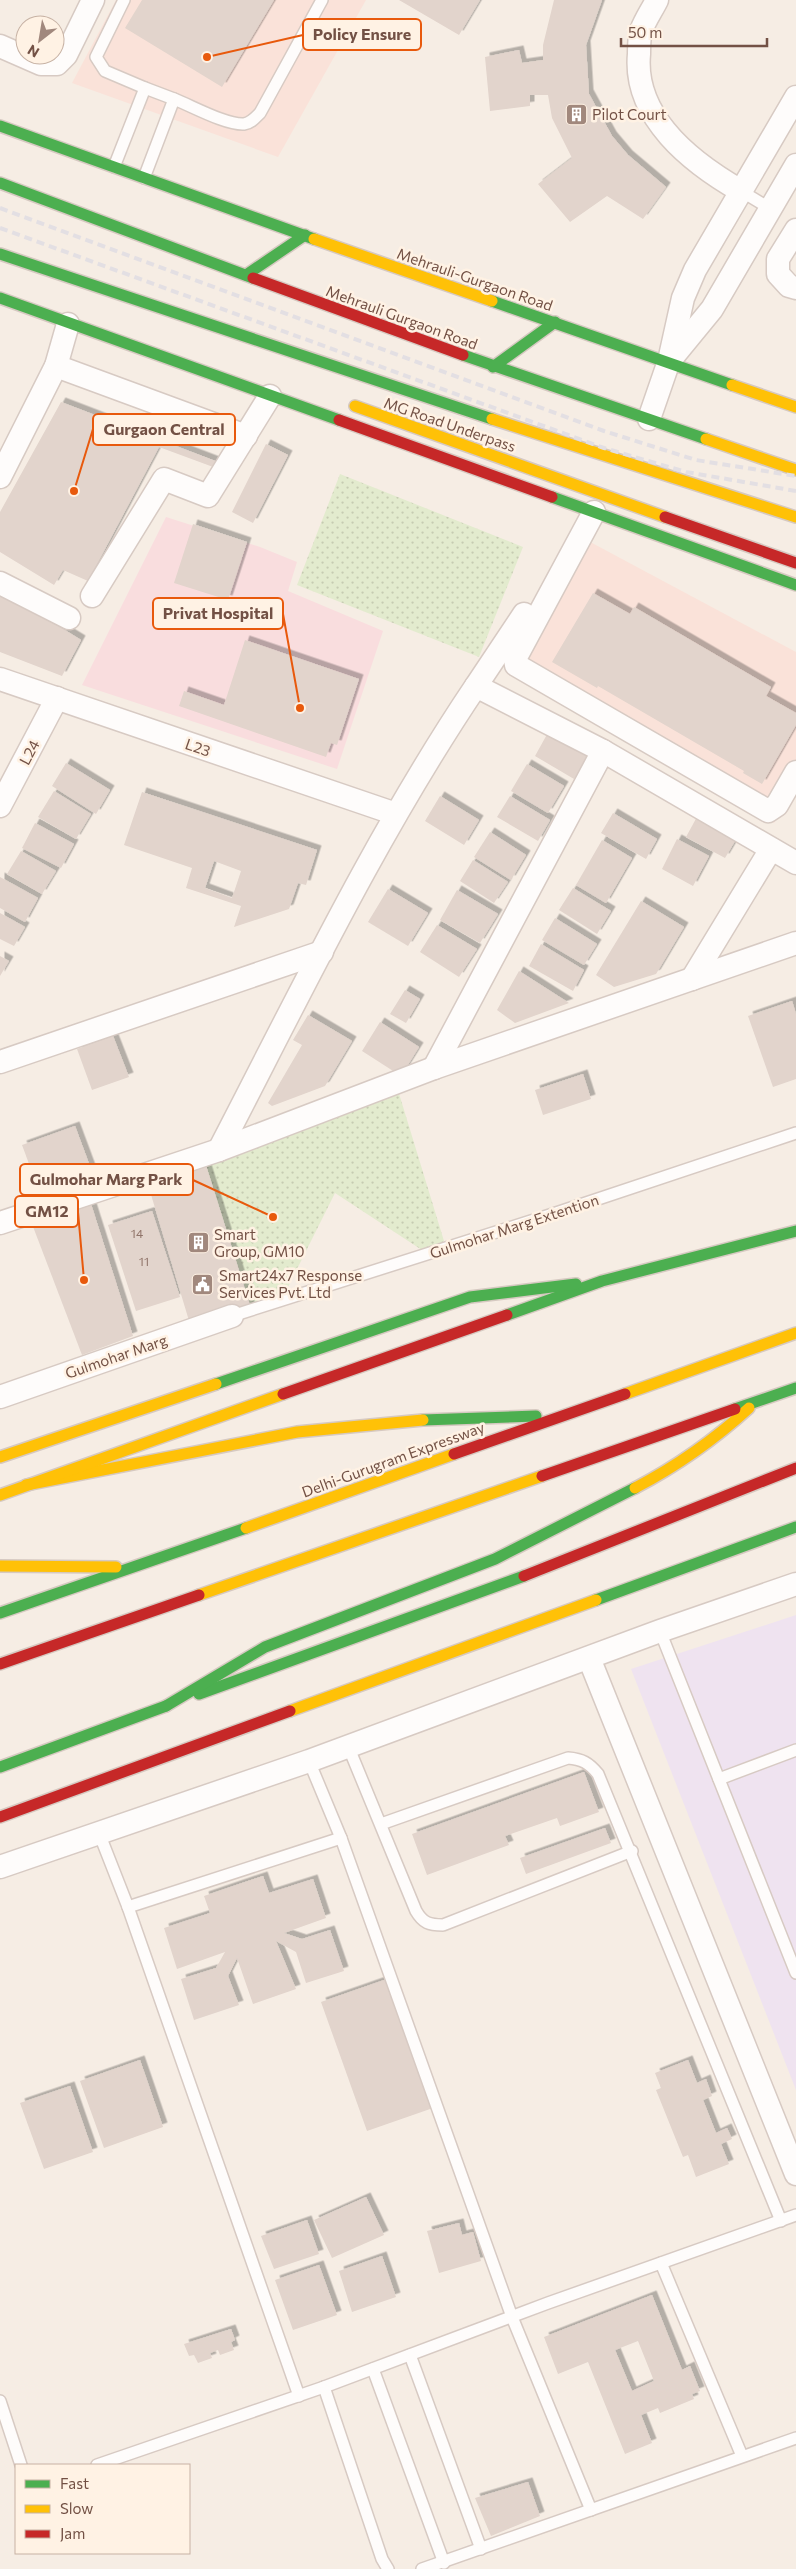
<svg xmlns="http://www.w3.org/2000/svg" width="796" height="2569" viewBox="0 0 796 2569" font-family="Commissioner,sans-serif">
	<defs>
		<pattern id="park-dots" width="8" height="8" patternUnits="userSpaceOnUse" patternTransform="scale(1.25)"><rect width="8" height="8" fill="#e3ebce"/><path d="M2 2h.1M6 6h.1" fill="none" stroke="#c6cbb2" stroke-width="1.8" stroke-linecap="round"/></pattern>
		<filter id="shadow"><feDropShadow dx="4.5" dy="-4.5" stdDeviation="0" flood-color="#0004"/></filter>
	</defs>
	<rect width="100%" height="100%" fill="#f6ede4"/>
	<g fill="#fae2d9">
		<path d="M 116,0 L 366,0 L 278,157 L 72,83 Z"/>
		<path d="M 579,536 L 796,652 L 796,787 L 774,823 L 505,662 Z"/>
	</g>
	<path fill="#efe3f0" d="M 796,1615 L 796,2090 L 631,1669 Z"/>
	<path fill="#f9ddde" d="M 166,517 L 260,547 L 297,562 L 288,591 L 383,631 L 337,769 L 82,685 Z"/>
	<g fill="url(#park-dots)">
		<path d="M 340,474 L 523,547 L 479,657 L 297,585 Z"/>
		<path d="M 397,1087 L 444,1241 L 428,1254 L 335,1193 L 281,1301 L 252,1310 L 204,1159 Z"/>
	</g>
	<g fill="#e2d4cc" fill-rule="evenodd" filter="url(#shadow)">
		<path d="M 142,0 L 274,0 L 222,87 L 125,28 Z"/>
		<path d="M 399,0 L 480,0 L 459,35 Z"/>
		<path d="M 554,0 L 602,0 L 586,45 L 589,94 L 612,136 L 628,155 L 666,187 L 643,219 L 607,196 L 570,222 L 538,184 L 572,158 L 552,118 L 548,95 L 530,95 L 530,106 L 490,111 L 485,57 L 519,50 L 522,63 L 543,60 L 543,45 Z"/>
		<path d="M 61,402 L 223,464 L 224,471 L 159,447 L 88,581 L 63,570 L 54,585 L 0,552 L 0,512 Z"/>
		<path d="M 266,444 L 288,455 L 253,523 L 232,512 Z"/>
		<path d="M 193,524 L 247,542 L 228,600 L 174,583 Z"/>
		<path d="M 0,590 L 81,640 L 62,676 L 0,652 Z"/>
		<path d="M 593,593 L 630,614 L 634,607 L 771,687 L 766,696 L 796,713 L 796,725 L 762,784 L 743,773 L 744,771 L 598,686 L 597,688 L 552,662 Z"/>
		<path d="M 245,640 L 359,679 L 337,745 L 331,743 L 326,757 L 179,706 L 184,691 L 224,705 Z"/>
		<path d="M 550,729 L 591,752 L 574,779 L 535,756 Z"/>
		<path d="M 66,763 L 110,790 L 96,814 L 52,786 Z"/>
		<path d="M 527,764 L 564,786 L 548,813 L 511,791 Z"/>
		<path d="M 54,791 L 91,814 L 76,839 L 38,817 Z"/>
		<path d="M 142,792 L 317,850 L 306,885 L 298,883 L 289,909 L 234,927 L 241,906 L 186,888 L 192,868 L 124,845 ZM 214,861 L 241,871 L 232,898 L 205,888 Z"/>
		<path d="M 440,796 L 479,820 L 464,845 L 425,821 Z"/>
		<path d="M 510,796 L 550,820 L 538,841 L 497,817 Z"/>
		<path d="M 613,813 L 657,839 L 646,859 L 601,833 Z"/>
		<path d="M 698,815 L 738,836 L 725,858 L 686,837 Z"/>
		<path d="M 35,823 L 74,844 L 61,868 L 22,848 Z"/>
		<path d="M 490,832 L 526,855 L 511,880 L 474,857 Z"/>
		<path d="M 677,839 L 709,856 L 693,886 L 662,869 Z"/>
		<path d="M 602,840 L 632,858 L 606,903 L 576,885 Z"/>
		<path d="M 21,851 L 56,871 L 42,894 L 7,874 Z"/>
		<path d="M 473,860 L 508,882 L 494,903 L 460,881 Z"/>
		<path d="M 0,877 L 38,898 L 25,922 L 0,908 Z"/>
		<path d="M 573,888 L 611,911 L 597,934 L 559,910 Z"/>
		<path d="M 388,889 L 428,913 L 408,946 L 368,922 Z"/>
		<path d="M 457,890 L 498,914 L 480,943 L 440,920 Z"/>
		<path d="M 641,901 L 684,927 L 656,974 L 614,987 L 596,975 Z"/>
		<path d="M 0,913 L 25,927 L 14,946 L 0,939 Z"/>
		<path d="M 555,918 L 597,944 L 584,965 L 542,940 Z"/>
		<path d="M 437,925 L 477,949 L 459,977 L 420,952 Z"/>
		<path d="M 541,944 L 584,970 L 573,991 L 529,966 Z"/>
		<path d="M 0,956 L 9,961 L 0,976 Z"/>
		<path d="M 519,971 L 569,1003 L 515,1023 L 497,1010 Z"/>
		<path d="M 405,990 L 420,999 L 406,1023 L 390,1014 Z"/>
		<path d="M 792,1001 L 796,1014 L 796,1079 L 773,1087 L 748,1016 Z"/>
		<path d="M 308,1015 L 352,1041 L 325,1086 L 272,1106 L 268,1103 L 302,1045 L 293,1040 Z"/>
		<path d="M 380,1022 L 419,1047 L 401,1076 L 362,1051 Z"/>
		<path d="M 113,1036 L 129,1077 L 92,1090 L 77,1049 Z"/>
		<path d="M 583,1074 L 591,1099 L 543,1115 L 535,1090 Z"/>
		<path d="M 75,1126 L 91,1169 L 38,1188 L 22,1145 Z"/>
		<path d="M 204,1159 L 251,1309 L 190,1324 L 146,1178 Z"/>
		<path d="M 91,1204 L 133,1336 L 82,1355 L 32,1224 Z"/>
		<path d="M 152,1211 L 180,1297 L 136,1311 L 108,1225 Z"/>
		<path d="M 584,1772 L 599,1812 L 560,1826 L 557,1818 L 505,1836 L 509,1845 L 427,1875 L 412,1834 Z"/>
		<path d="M 605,1828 L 611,1843 L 526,1874 L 520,1858 Z"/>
		<path d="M 263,1876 L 269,1893 L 313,1879 L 326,1918 L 284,1933 L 302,1939 L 330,1930 L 344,1971 L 306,1983 L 296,1952 L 276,1941 L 296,1989 L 253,2004 L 237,1958 L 228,1976 L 239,2005 L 194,2020 L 181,1979 L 216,1968 L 225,1952 L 177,1969 L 164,1928 L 210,1913 L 204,1896 Z"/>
		<path d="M 387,1979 L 433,2108 L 367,2131 L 321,2002 Z"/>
		<path d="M 140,2060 L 163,2127 L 104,2148 L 80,2081 Z"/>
		<path d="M 688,2060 L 697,2083 L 706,2079 L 712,2096 L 703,2100 L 716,2133 L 727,2128 L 732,2139 L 721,2144 L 729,2164 L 696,2177 L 688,2155 L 683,2157 L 656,2090 L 661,2088 L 655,2073 Z"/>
		<path d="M 70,2086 L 93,2152 L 44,2169 L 20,2103 Z"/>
		<path d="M 366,2197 L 384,2235 L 332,2258 L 314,2220 Z"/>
		<path d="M 307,2220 L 319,2254 L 274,2269 L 261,2236 Z"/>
		<path d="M 459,2223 L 462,2235 L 473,2232 L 481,2261 L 439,2273 L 427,2231 Z"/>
		<path d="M 382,2256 L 396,2297 L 352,2312 L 339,2271 Z"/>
		<path d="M 319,2265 L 337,2315 L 293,2330 L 275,2280 Z"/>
		<path d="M 652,2295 L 682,2370 L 690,2366 L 700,2391 L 692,2394 L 694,2399 L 660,2413 L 658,2408 L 641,2415 L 652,2443 L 625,2454 L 588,2362 L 558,2374 L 544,2337 ZM 638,2341 L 654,2381 L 632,2391 L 615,2350 Z"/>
		<path d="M 231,2329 L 235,2340 L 231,2342 L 234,2350 L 220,2355 L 218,2350 L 210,2353 L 212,2358 L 198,2363 L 194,2355 L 189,2356 L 184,2344 Z"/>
		<path d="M 528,2482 L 540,2516 L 491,2536 L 475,2498 Z"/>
	</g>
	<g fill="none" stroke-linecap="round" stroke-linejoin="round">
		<defs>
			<g id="lane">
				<path d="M 145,88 L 174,99"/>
				<path d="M 114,167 L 145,88 L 105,71 L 96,57 L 124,0"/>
				<path d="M 144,178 L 174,99 C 192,106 226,125 244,124 C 251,123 255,118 260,113 L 322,0"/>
				<path d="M 741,191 L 771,209"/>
				<path d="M 232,1316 L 556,1213 L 796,1133"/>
				<path d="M 660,1631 L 796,1973"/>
				<path d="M 348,1746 L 416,1911 C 423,1923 429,1925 443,1925 L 632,1851"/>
				<path d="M 309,1761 L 341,1838 L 512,2317 L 591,2510"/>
				<path d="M 719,1779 L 796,1750"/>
				<path d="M 381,1824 L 568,1758 C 582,1759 589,1763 598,1774 L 781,2221"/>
				<path d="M 99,1833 L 128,1907 L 299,2396"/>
				<path d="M 128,1907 L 341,1838"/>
				<path d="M 661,2263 L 742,2456"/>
				<path d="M 410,2355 L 481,2549"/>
				<path d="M 373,2369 L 444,2563"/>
				<path d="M 324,2387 L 382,2559 L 388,2569"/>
				<path d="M 0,2401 L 21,2465"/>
				<path d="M 97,2465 L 324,2387 L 548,2303 L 796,2215"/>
				<path d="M 422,2569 L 796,2438"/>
			</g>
			<g id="street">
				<path d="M 657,0 C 652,10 645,20 641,31 C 639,38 639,47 639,54 C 633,117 692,163 741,191"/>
				<path d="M 0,46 L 41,64 L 57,64 L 66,55 L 93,0"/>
				<path d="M 796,230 L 778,259 L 778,274 L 789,286 L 796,288"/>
				<path d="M 671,359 L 712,309 L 796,165"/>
				<path d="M 56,366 L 246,436"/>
				<path d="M 649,419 L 669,361 L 683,298 L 695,270 L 796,97"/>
				<path d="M 0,477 L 56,366 L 68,324"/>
				<path d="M 594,512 L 515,659 L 516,665 L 768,811 L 777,805 L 796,772"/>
				<path d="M 0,583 L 69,618"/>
				<path d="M 92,596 L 164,479 L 208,496 L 270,396"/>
				<path d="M 0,679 L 396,814"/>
				<path d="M 476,686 L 524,614"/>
				<path d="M 0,806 L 57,698"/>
				<path d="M 692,979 L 771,849"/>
				<path d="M 0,1062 L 322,952"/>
				<path d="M 434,1068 L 603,751"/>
				<path d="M 219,1150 C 300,994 377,833 476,686 L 603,751 L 796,863"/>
				<path d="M 0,1223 L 219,1150 L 434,1068 L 796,943"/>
				<path d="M 0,1397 L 232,1316"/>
				<path d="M 589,1658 L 796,2174"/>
				<path d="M 0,1867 L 309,1761 L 660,1631 L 796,1584"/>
			</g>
			<g id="fast">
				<path d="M 0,126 L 314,239"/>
				<path d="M 0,183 L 253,278"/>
				<path d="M 0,254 L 492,419"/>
				<path d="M 246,275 L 305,235"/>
				<path d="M 0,298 L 339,420"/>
				<path d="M 492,301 L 732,385"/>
				<path d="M 463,355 L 706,439"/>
				<path d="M 493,367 L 555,322"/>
				<path d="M 552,497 L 796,585"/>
				<path d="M 507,1315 L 602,1281 L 796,1231"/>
				<path d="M 216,1384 L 470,1297 L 576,1284"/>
				<path d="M 735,1409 L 796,1388"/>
				<path d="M 423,1420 L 536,1416"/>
				<path d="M 596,1600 L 796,1527"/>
				<path d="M 0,1613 L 246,1528"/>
				<path d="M 199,1694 L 524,1576"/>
				<path d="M 166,1706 L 265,1647 L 495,1559 L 635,1488"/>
				<path d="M 0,1767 L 166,1706"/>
			</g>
			<g id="slow">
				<path d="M 314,239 L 492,301"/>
				<path d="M 732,385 L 796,407"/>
				<path d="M 355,406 L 665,517"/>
				<path d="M 492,419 L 796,517"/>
				<path d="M 706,439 L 796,470"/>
				<path d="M 625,1394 L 796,1333"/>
				<path d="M 0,1457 L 216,1384"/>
				<path d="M 26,1485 L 297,1432 L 423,1420"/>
				<path d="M 635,1488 C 677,1466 714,1440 749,1408"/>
				<path d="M 0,1495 L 283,1394"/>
				<path d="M 246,1528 L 454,1454"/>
				<path d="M 0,1566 L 116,1567"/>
				<path d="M 199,1595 L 542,1476"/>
				<path d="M 290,1711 L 596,1600"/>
			</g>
			<g id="jam">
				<path d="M 253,278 L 463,355"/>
				<path d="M 339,420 L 552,497"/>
				<path d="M 665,517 L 796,563"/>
				<path d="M 283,1394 L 507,1315"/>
				<path d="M 454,1454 L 625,1394"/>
				<path d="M 542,1476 L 735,1409"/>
				<path d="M 524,1576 L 796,1468"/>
				<path d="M 0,1664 L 199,1595"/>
				<path d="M 0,1817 L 290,1711"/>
			</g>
		</defs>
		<use href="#lane" stroke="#d7cac3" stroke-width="14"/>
		<use href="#street" stroke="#d7cac3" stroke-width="25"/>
		<use href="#fast" stroke="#d6c9c1" stroke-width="14"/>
		<use href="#slow" stroke="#d6c9c1" stroke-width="14"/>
		<use href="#jam" stroke="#d6c9c1" stroke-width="14"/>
		<use href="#lane" stroke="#fefcfb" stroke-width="11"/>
		<use href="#street" stroke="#fefcfb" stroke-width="22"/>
		<use href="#fast" stroke="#4caf50" stroke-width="11"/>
		<use href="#slow" stroke="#ffc107" stroke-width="11"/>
		<use href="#jam" stroke="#c62828" stroke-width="11"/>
		<g stroke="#e3dfe3" stroke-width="4" stroke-dasharray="8 5" stroke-linecap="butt">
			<path d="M 0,208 L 604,431 L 696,460 L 796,476"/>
			<path d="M 0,228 L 604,448 L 686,472 L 796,491"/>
		</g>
	</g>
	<defs>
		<symbol id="building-square" viewBox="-11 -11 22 22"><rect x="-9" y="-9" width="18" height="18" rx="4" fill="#a1887d" stroke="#fff2e4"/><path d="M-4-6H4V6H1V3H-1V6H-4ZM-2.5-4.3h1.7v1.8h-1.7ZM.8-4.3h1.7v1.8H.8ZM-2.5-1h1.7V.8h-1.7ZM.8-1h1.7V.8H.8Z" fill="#fff"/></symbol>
		<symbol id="civic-square" viewBox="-11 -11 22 22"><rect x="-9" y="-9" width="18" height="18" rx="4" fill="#a1887d" stroke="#fff2e4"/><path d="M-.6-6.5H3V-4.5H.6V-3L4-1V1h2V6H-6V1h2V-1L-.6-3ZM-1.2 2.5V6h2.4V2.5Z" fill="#fff"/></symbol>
	</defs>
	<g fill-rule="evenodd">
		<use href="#building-square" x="564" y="102" width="25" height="25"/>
		<use href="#building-square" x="186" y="1230" width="25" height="25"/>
		<use href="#civic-square" x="190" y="1272" width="25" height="25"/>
	</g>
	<g text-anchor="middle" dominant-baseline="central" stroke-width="5" stroke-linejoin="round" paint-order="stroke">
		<g font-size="12" fill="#907469">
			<text x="137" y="1233">14</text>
			<text x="144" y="1261">11</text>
		</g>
		<g font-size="15" fill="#735145" stroke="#fff2e4" text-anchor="start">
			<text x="592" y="114">Pilot Court</text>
			<text x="214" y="1234">Smart<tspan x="214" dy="17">Group, GM10</tspan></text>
			<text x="219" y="1275">Smart24x7 Response<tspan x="219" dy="17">Services Pvt. Ltd</tspan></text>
		</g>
		<g font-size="15" fill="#735145" stroke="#fff2e4">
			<text transform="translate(475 279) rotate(19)">Mehrauli-Gurgaon Road</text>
			<text transform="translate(402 317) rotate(20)">Mehrauli Gurgaon Road</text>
			<text transform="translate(450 424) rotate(19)">MG Road Underpass</text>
			<text transform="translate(198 747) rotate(19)">L23</text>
			<text transform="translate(29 752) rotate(-62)">L24</text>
			<text transform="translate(514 1226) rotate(-18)">Gulmohar Marg Extention</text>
			<text transform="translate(116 1356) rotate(-19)">Gulmohar Marg</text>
			<text transform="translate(393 1459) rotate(-20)">Delhi-Gurugram Expressway</text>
		</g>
	</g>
	<path fill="none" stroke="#e8590c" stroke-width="2" d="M207 57L303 35M74 491L93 429M300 708L283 614M273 1217L193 1180M84 1280L78 1212"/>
	<g fill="#e8590c" stroke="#fff2e4" stroke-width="2">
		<circle cx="207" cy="57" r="5"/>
		<circle cx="74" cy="491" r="5"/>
		<circle cx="300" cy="708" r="5"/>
		<circle cx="273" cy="1217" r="5"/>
		<circle cx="84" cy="1280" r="5"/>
	</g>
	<g fill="#fff2e4" stroke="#e8590c" stroke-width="2">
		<rect x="303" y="19" width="118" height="31" rx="5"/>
		<rect x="93" y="414" width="142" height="31" rx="5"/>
		<rect x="153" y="598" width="130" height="31" rx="5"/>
		<rect x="20" y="1164" width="173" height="31" rx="5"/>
		<rect x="15" y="1196" width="63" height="31" rx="5"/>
	</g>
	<g font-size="16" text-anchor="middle" font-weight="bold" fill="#735145">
		<text x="362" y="40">Policy Ensure</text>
		<text x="164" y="435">Gurgaon Central</text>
		<text x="218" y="619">Privat Hospital</text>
		<text x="106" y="1185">Gulmohar Marg Park</text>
		<text x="47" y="1217">GM12</text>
	</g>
	<rect x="15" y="2464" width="175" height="90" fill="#fff2e4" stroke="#c7b2a4"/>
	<rect x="25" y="2480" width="25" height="8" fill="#4caf50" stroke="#c7b2a4"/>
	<text x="60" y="2489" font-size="15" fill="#735145">Fast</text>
	<rect x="25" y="2505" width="25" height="8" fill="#ffc107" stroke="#c7b2a4"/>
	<text x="60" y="2514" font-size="15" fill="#735145">Slow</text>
	<rect x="25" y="2530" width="25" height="8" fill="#c62828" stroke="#c7b2a4"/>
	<text x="60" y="2539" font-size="15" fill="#735145">Jam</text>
	<g transform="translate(40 40) rotate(211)"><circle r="24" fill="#fff2e4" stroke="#c7b2a4"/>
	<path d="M0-4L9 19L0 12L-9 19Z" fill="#a1887d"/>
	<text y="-8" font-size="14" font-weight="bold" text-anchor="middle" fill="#735145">N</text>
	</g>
	<path d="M621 38v8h146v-8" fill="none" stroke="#735145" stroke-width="2.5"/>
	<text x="628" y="38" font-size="15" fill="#735145" stroke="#fff2e4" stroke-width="4" paint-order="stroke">50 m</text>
</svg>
